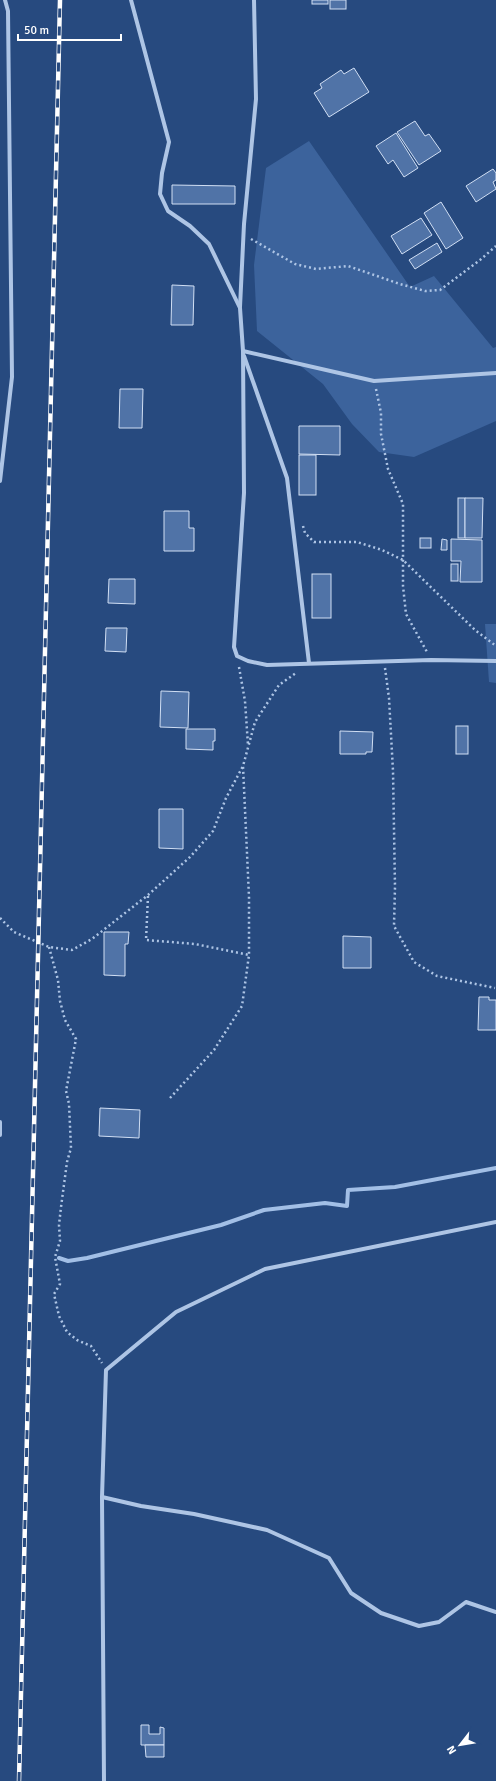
<svg xmlns="http://www.w3.org/2000/svg" width="496" height="1781" viewBox="0 0 496 1781" font-family="Signika,sans-serif">
	<rect width="100%" height="100%" fill="#274a7f"/>
	<g fill="#3c639c">
		<path d="M 309,141 L 410,287 L 434,276 L 493,348 L 496,347 L 496,421 L 414,457 L 379,452 L 352,424 L 323,384 L 257,331 L 254,265 L 266,168 Z"/>
		<path d="M 485,624 L 496,624 L 496,683 L 489,682 Z"/>
	</g>
	<g fill="none" stroke-linecap="round" stroke-linejoin="round">
		<path stroke="#a2bfe6" stroke-width="4" d="M 59,1258 L 68,1261 L 87,1258 L 221,1225 L 264,1210 L 325,1203 L 347,1206 L 348,1190 L 395,1187 L 496,1168"/>
	</g>
	<g fill="#5073a7" stroke="#d1dff4">
		<rect x="312" y="0" width="16" height="4"/>
		<rect x="330" y="0" width="16" height="9"/>
		<path d="M 354,68 L 369,92 L 329,117 L 314,93 L 322,88 L 320,84 L 341,70 L 344,74 Z"/>
		<path d="M 415,121 L 425,136 L 429,134 L 441,151 L 419,165 L 397,132 Z"/>
		<path d="M 396,133 L 418,168 L 404,177 L 393,160 L 388,164 L 376,146 Z"/>
		<path d="M 493,169 L 496,173 L 496,180 L 493,182 L 496,189 L 476,202 L 466,186 Z"/>
		<path d="M 172,185 L 235,186 L 235,204 L 172,204 Z"/>
		<path d="M 441,202 L 463,238 L 446,249 L 424,213 Z"/>
		<path d="M 421,218 L 432,235 L 402,254 L 391,236 Z"/>
		<path d="M 437,243 L 442,252 L 415,269 L 409,260 Z"/>
		<path d="M 172,285 L 194,286 L 193,325 L 171,325 Z"/>
		<path d="M 120,389 L 143,389 L 142,428 L 119,428 Z"/>
		<path d="M 299,426 L 340,426 L 340,455 L 299,454 Z"/>
		<rect x="299" y="455" width="17" height="40"/>
		<rect x="458" y="498" width="7" height="40"/>
		<path d="M 465,498 L 483,498 L 482,538 L 465,538 Z"/>
		<path d="M 164,511 L 189,511 L 189,528 L 194,528 L 194,551 L 164,551 Z"/>
		<rect x="420" y="538" width="11" height="10"/>
		<path d="M 442,539 L 447,540 L 447,550 L 441,550 Z"/>
		<path d="M 451,539 L 482,540 L 482,582 L 460,582 L 461,561 L 451,561 Z"/>
		<rect x="451" y="564" width="7" height="17"/>
		<rect x="312" y="574" width="19" height="44"/>
		<path d="M 109,579 L 135,579 L 135,604 L 108,603 Z"/>
		<path d="M 106,628 L 127,628 L 126,652 L 105,651 Z"/>
		<path d="M 161,691 L 189,692 L 188,728 L 160,727 Z"/>
		<rect x="456" y="726" width="12" height="28"/>
		<path d="M 186,729 L 215,729 L 215,741 L 213,741 L 213,750 L 186,749 Z"/>
		<path d="M 340,731 L 373,732 L 372,752 L 366,752 L 366,754 L 340,754 Z"/>
		<path d="M 159,809 L 183,809 L 183,849 L 159,848 Z"/>
		<path d="M 104,932 L 129,932 L 128,944 L 125,944 L 125,976 L 104,975 Z"/>
		<path d="M 343,936 L 371,937 L 371,968 L 343,968 Z"/>
		<path d="M 479,997 L 489,997 L 489,1000 L 496,1000 L 496,1030 L 478,1030 Z"/>
		<path d="M 100,1108 L 140,1110 L 139,1138 L 99,1136 Z"/>
		<path d="M 141,1725 L 149,1725 L 149,1734 L 160,1734 L 160,1727 L 164,1728 L 164,1745 L 141,1745 Z"/>
		<path d="M 145,1745 L 164,1745 L 164,1757 L 146,1757 Z"/>
	</g>
	<g fill="none" stroke-linecap="round" stroke-linejoin="round">
		<g stroke="#aec5e5" stroke-width="2.5" stroke-dasharray="2 3" stroke-linecap="butt">
			<path d="M 251,239 L 295,264 L 316,269 L 348,266 L 400,284 L 425,291 L 440,290 L 480,260 L 496,246"/>
			<path d="M 376,389 L 381,413 L 381,434 L 388,469 L 403,504 L 403,586 L 406,614 L 427,652"/>
			<path d="M 303,526 L 305,533 L 314,542 L 357,542 L 382,550 L 403,560 L 475,630 L 496,646"/>
			<path d="M 239,667 L 245,701 L 248,745"/>
			<path d="M 385,668 L 389,698 L 393,771 L 395,887 L 394,926 L 414,962 L 437,976 L 495,988"/>
			<path d="M 148,896 L 146,940 L 195,944 L 249,955"/>
			<path d="M 0,918 L 14,932 L 49,947 L 72,950 L 92,939 L 148,895 L 190,857 L 213,831 L 226,798 L 243,766"/>
			<path d="M 49,947 L 58,980 L 60,1001 L 65,1020 L 76,1039 L 66,1091 L 69,1104 L 71,1148 L 67,1162 L 61,1207 L 59,1225 L 60,1241 L 55,1257 L 60,1284 L 54,1294 L 59,1316 L 67,1332 L 77,1340 L 91,1346 L 102,1363"/>
			<path d="M 170,1098 L 214,1050 L 242,1006 L 249,955 L 249,897 L 243,766 L 255,722 L 279,685 L 296,673"/>
		</g>
		<g stroke="#aec5e5" stroke-width="4">
			<path d="M 131,0 L 169,142 L 162,173 L 160,194 L 168,211 L 190,226 L 209,244 L 240,308 L 243,351 L 244,493 L 234,647 L 237,656 L 248,661 L 267,665 L 431,660 L 496,661"/>
			<path d="M 240,307 L 244,224 L 256,99 L 254,0"/>
			<path d="M 243,351 L 374,381 L 496,373"/>
			<path d="M 244,356 L 287,478 L 309,663"/>
			<path d="M 0,481 L 12,377 L 8,11 L 5,0"/>
			<path d="M 0,1122 L 0,1135"/>
			<path d="M 102,1497 L 141,1506 L 194,1514 L 267,1530 L 329,1558 L 351,1593 L 381,1613 L 419,1626 L 439,1622 L 466,1602 L 496,1612"/>
			<path d="M 104,1781 L 102,1497 L 106,1370 L 176,1312 L 265,1269 L 496,1222"/>
		</g>
		<defs>
			<path id="rail" d="M 19,1781 L 60,0"/>
		</defs>
		<use href="#rail" stroke="#fff" stroke-width="4.5"/>
		<use href="#rail" stroke="#274a7f" stroke-width="3" stroke-dasharray="9" stroke-linecap="butt"/>
	</g>
	<g transform="translate(460 1745) rotate(239)" stroke="#274a7f" stroke-width="3" paint-order="stroke">
	<path d="M0-3L7 15L0 10L-7 15Z" fill="#ffffff"/>
	<text y="-6" font-size="11" font-weight="bold" text-anchor="middle" fill="#ffffff">N</text>
	</g>
	<path d="M18 34v6h103v-6" fill="none" stroke="#ffffff" stroke-width="2"/>
	<text x="24" y="34" font-size="12" fill="#ffffff" stroke="#274a7f" stroke-width="3" paint-order="stroke">50 m</text>
</svg>
